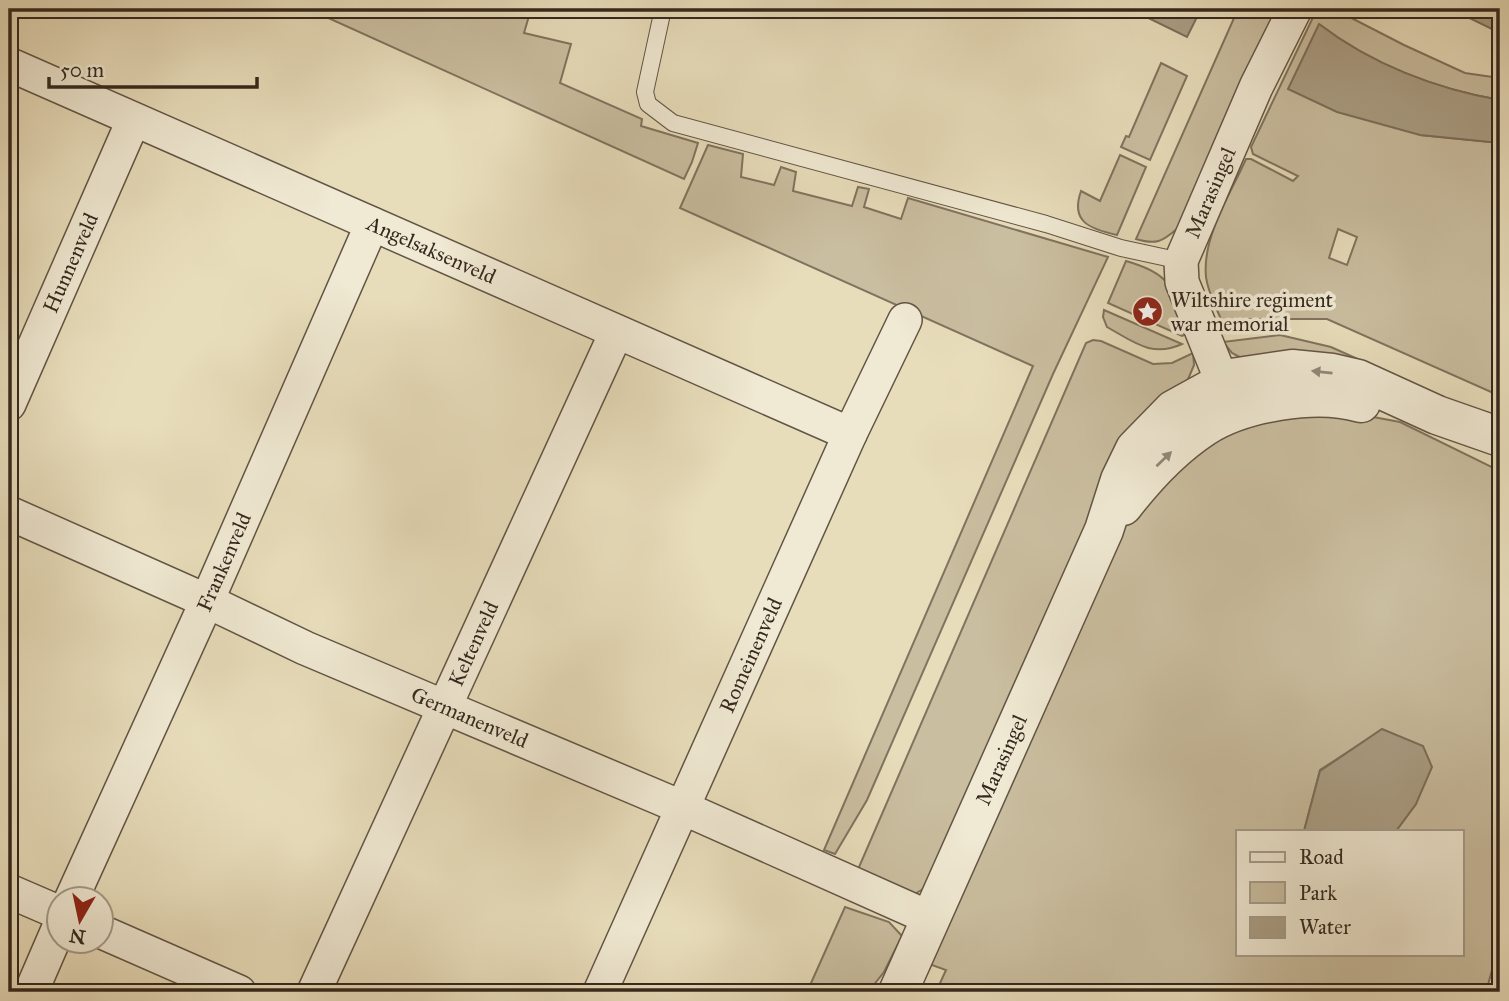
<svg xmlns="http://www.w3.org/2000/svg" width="1509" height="1001" viewBox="0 0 1509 1001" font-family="'IM FELL Great Primer',serif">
	<rect width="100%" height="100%" fill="#e8ddbb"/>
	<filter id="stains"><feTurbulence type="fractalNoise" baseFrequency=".00286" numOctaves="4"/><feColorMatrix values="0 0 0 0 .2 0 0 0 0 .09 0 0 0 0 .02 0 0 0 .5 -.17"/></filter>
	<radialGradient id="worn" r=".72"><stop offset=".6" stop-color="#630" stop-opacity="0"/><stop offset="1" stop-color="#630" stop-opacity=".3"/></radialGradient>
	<g fill="#cabea0" stroke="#80735f" stroke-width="2" fill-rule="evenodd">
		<path d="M 329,9 L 531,9 L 524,33 L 571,44 L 560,83 L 642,119 L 641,126 L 698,143 L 692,162 L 684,179 L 326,17 Z"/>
		<path d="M 1238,9 L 1266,9 L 1280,15 L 1178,228 C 1162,242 1156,245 1136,239 Z"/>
		<path d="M 1317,9 L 1334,9 L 1404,45 L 1465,73 L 1500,78 L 1500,100 C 1436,89 1371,64 1319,24 L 1420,135 L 1500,143 L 1500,396 L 1327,319 L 1241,319 L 1223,324 C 1217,309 1208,293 1206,277 C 1202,237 1230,195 1246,159 L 1251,159 L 1293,181 L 1298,176 L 1253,154 L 1251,147 ZM 1338,229 L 1357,237 L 1347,265 L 1329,258 Z"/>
		<path d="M 1161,63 L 1187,76 L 1150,160 L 1121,147 L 1126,136 L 1129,137 Z"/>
		<path d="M 708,145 L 743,154 L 741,177 L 774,185 L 781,167 L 796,172 L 793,191 L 852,206 L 858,187 L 869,189 L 864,207 L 901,219 L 908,198 L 1108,257 L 1053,374 L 867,800 L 835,854 L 824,850 L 1033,366 L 680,208 Z"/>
		<path d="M 1120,155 L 1146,167 L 1117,235 C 1090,229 1070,222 1081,191 L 1100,201 Z"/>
		<path d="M 1126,261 C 1175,275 1171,289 1189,333 L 1182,336 L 1108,303 Z"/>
		<path d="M 1104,310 L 1182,344 C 1152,358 1134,342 1107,327 L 1103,317 Z"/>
		<path d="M 1280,335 L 1331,347 L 1500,423 L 1245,360 L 1232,353 L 1223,342 Z"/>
		<path d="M 1093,340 L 1101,341 L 1153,364 L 1172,363 L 1193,353 L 1194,365 L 1184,389 L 928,886 L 913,895 L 856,874 L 1086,343 Z"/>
		<path d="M 1283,410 L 1341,411 L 1400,422 L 1500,471 L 1500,941 L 1486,992 L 936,992 L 946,970 L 929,964 L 1121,531 L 1166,469 L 1206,436 ZM 1382,730 L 1416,804 L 1396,831 L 1462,831 L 1462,954 L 1238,954 L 1238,831 L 1304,831 L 1320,770 Z"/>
		<path d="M 845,907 L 889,922 L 902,936 L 884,972 L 868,992 L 807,992 Z"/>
	</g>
	<g fill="#ab9f86" stroke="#7c6f5c" stroke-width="2">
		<path d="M 1130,9 L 1201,9 L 1187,37 Z"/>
		<path d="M 1451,9 L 1495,9 L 1500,11 L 1500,33 Z"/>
		<path d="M 1319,24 C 1371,64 1436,89 1500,100 L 1500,143 L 1420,135 L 1337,112 L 1288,89 Z"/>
		<path d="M 1382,729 L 1423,746 L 1432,767 L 1416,804 L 1396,831 L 1304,831 L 1320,771 Z"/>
	</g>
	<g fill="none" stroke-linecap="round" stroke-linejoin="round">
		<defs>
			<path id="service" d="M 663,9 L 645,92 L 648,104 L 673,123 L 1046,224 L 1121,248 L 1181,261"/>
			<g id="minor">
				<path id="s1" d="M 13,66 L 850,434"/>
				<path id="s2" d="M 9,404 L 133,121"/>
				<path id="s3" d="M 1232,406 L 1182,282 L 1181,261 L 1256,87 L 1295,9"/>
				<path id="s4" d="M 9,513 L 207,601 L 305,648 L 681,807 L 932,919"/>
				<path d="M 9,891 L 60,913"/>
				<path id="s5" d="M 71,900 L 207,601 L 372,224"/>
				<path d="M 102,932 L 239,992"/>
				<path d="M 31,992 L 60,925"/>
				<path id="s6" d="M 314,992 L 616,333"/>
				<path id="s7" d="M 600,992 L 850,434 L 905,320"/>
			</g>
			<g id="tertiary">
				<path d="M 1123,506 C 1146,476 1172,448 1204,427 C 1243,402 1316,390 1361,403"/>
				<path id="s8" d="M 898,992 L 1104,530 L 1120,480 L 1135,449 L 1173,410 L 1231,378 L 1292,369 L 1332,373 L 1358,379 L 1437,415 L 1500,437"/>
			</g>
		</defs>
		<use href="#service" stroke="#625545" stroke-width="18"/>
		<use href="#minor" stroke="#625545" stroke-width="36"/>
		<use href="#tertiary" stroke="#625545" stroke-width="41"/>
		<use href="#service" stroke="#f0e9d3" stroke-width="16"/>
		<use href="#minor" stroke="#f0e9d3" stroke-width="33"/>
		<use href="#tertiary" stroke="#f0e9d3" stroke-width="38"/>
	</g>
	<defs><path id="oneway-solid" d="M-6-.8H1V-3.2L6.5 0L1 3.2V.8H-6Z" transform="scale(1.75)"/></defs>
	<g fill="#928878">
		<use href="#oneway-solid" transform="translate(1322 372) rotate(-174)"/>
		<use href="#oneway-solid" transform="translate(1164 459) rotate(-44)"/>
	</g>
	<defs>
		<symbol id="sight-disc" viewBox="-11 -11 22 22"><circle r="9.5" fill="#8f2418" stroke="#f0e9d3"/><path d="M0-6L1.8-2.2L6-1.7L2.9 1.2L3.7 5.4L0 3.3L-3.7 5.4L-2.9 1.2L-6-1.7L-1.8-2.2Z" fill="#fff"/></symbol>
	</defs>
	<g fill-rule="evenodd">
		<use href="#sight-disc" x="1130" y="294" width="35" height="35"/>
	</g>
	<g text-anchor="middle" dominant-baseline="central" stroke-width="7" stroke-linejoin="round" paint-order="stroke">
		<g font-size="21" fill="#35281e" stroke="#f0e9d3">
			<text stroke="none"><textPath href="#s3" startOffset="229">Marasingel</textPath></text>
			<text stroke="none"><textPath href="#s1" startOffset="457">Angelsaksenveld</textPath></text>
			<text stroke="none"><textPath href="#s2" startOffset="154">Hunnenveld</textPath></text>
			<text stroke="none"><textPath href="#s5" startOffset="371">Frankenveld</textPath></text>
			<text stroke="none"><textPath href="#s6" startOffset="383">Keltenveld</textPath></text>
			<text stroke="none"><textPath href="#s7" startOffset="369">Romeinenveld</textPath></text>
			<text stroke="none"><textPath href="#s4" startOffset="504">Germanenveld</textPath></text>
			<text stroke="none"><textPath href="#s8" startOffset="254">Marasingel</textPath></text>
		</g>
		<g font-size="21" fill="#35281e" stroke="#f0e9d3" text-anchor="start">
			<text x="1171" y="300">Wiltshire regiment<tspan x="1171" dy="24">war memorial</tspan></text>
		</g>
	</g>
	<rect width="1509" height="1001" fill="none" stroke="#e8ddbb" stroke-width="35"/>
	<rect x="10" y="10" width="1488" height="980" fill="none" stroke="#35281e" stroke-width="3.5"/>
	<rect x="18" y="18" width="1474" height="966" fill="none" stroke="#35281e" stroke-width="2"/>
	<rect x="1236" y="830" width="228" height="126" fill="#f0e9d3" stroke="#a59c8b" stroke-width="2"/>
	<rect x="1250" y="852" width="35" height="10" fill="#f0e9d3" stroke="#a59c8b" stroke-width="2"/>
	<text x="1299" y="864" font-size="21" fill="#35281e">Road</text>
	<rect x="1250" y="882" width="35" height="21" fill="#cabea0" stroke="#a59c8b" stroke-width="2"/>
	<text x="1299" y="900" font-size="21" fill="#35281e">Park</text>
	<rect x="1250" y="917" width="35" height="21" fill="#ab9f86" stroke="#a59c8b" stroke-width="2"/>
	<text x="1299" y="934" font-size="21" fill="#35281e">Water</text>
	<g transform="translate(80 920) rotate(189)"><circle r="33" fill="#f0e9d3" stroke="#a59c8b" stroke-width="2"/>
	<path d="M0-5L12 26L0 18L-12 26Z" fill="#8f2418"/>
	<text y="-10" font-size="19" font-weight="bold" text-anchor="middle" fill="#35281e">N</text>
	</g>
	<path d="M49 77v10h208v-10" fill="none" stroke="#35281e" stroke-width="3.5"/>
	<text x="60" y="77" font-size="21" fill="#35281e" stroke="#f0e9d3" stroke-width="5" paint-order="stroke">50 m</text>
	<rect width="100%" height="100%" filter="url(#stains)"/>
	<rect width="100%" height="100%" fill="url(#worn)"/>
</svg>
